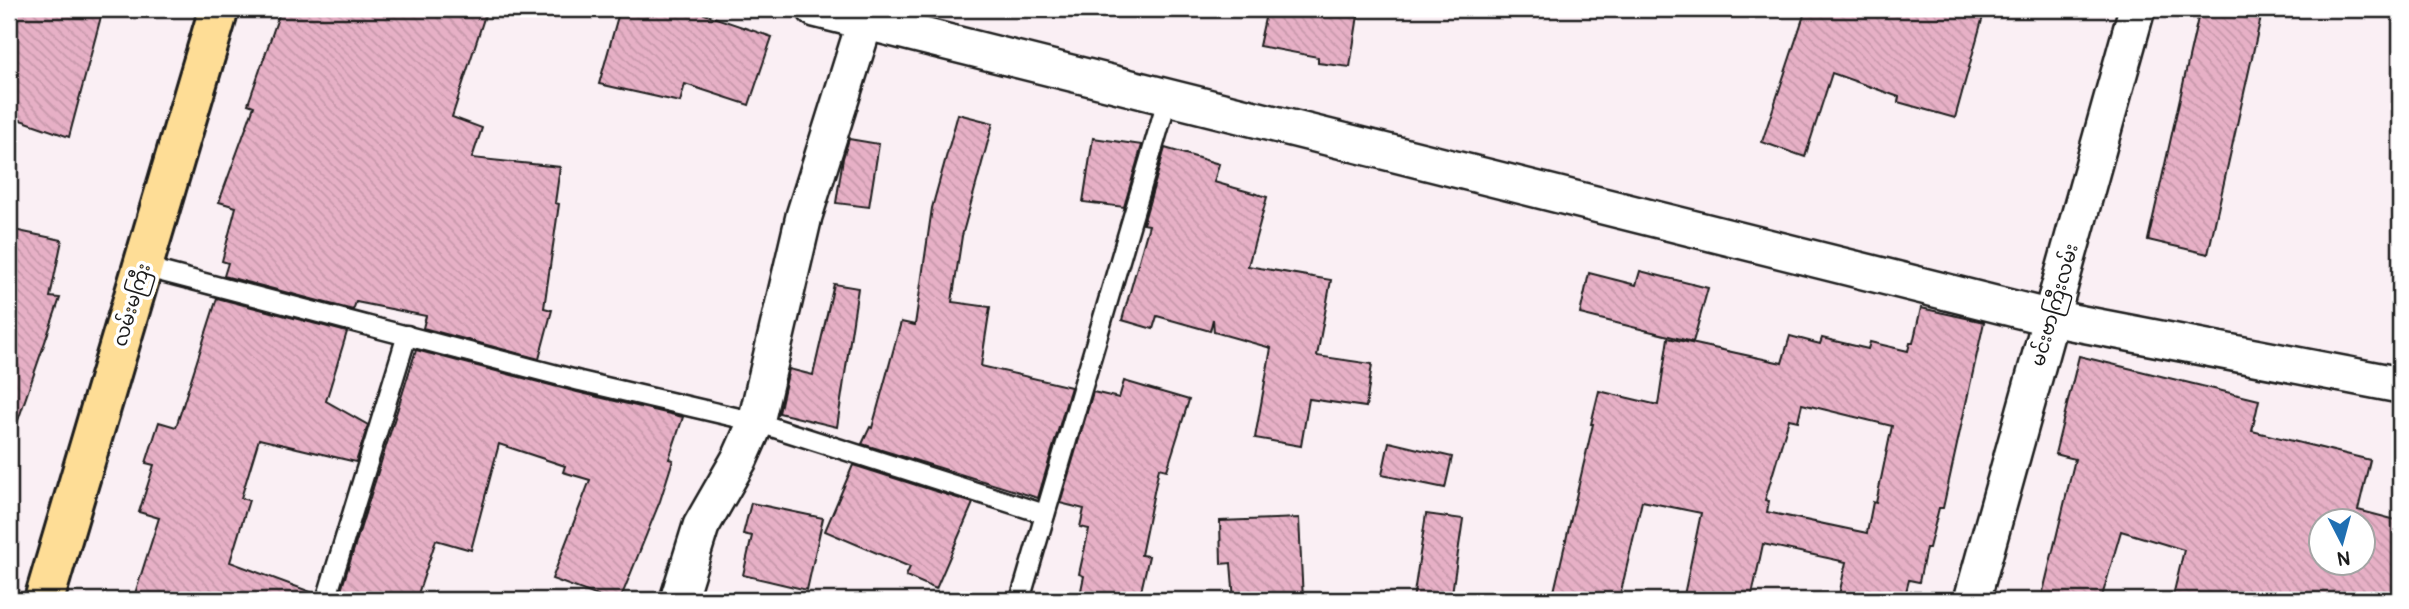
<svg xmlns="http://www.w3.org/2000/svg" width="2409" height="609" viewBox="0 0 2409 609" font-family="Pangolin,'Noto Sans Myanmar',sans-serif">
	<defs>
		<pattern id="building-back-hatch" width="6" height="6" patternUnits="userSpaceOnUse" patternTransform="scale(1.75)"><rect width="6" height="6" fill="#e7b0c6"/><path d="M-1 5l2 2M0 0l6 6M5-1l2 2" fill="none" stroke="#c697aa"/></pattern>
	</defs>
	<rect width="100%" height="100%" fill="#faeff4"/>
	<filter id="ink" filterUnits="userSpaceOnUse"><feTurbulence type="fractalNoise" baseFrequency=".0143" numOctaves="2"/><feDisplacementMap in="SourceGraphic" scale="14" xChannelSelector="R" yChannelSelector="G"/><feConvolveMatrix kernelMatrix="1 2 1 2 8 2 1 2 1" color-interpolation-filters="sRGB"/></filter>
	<g filter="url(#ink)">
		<g fill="url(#building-back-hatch)" stroke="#1c1c1c" stroke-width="2" fill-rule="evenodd">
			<path d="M 9,9 L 103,9 L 69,137 L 9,116 Z"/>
			<path d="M 281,9 L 487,9 L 452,117 L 482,128 L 472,158 L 560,167 L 555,203 L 559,204 L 544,308 L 552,310 L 539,359 L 423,328 L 426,316 L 356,302 L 353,310 L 224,276 L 228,263 L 222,261 L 236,207 L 219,202 L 254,106 L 248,104 Z"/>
			<path d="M 620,9 L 706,9 L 704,14 L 772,37 L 749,105 L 685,84 L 680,102 L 599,84 Z"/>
			<path d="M 1267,9 L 1359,9 L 1350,67 L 1318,63 L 1318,57 L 1259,46 Z"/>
			<path d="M 1806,9 L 1985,9 L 1955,118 L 1898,102 L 1899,97 L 1832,73 L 1805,157 L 1762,142 Z"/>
			<path d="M 2200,9 L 2225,9 L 2261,17 L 2208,254 L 2148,240 Z"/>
			<path d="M 958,114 L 993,123 L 962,236 L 952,302 L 990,307 L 981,366 L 1071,387 L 1038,498 L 862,444 L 870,427 L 872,428 L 901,322 L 915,325 L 932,208 Z"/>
			<path d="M 1093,138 L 1142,145 L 1124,207 L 1083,202 Z"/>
			<path d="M 849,139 L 879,144 L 869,207 L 836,203 L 843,158 Z"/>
			<path d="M 1165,148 L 1219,164 L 1214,182 L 1267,197 L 1248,266 L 1331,280 L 1317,356 L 1372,364 L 1366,407 L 1309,399 L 1301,446 L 1255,438 L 1271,348 L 1214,332 L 1213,319 L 1210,331 L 1157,316 L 1153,329 L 1122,320 L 1149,225 L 1143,224 Z"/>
			<path d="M 9,229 L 62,240 L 50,297 L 60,298 L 14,432 L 9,431 Z"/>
			<path d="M 1640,271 L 1708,288 L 1693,342 L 1580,314 L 1589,273 L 1636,285 Z"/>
			<path d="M 834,284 L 858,288 L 837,427 L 779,413 L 789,369 L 813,375 Z"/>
			<path d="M 217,298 L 347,332 L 326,401 L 368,425 L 356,462 L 259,439 L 241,498 L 249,500 L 230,562 L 316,594 L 315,600 L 133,600 L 159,518 L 139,512 L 154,465 L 146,463 L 159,422 L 176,427 Z"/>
			<path d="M 1921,308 L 1984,322 L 1943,508 L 1939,508 L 1929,548 L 1926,548 L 1919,582 L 1909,580 L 1904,600 L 1838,600 L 1846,562 L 1763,544 L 1751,600 L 1683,600 L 1701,513 L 1642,501 L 1619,600 L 1552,600 L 1593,424 L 1591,424 L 1599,391 L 1658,405 L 1668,338 L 1782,363 L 1790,336 L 1820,344 L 1822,338 L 1868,349 L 1870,342 L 1908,351 L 1910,343 L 1913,343 ZM 1802,404 L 1892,426 L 1876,503 L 1873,502 L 1867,533 L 1767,512 L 1769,501 L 1765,500 L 1789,419 L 1798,421 Z"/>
			<path d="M 416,350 L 577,392 L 683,417 L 669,459 L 673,460 L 660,501 L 620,600 L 609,600 L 552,579 L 590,480 L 563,472 L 565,466 L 499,444 L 471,550 L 436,540 L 416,600 L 338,600 Z"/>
			<path d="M 2079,356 L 2259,400 L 2252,431 L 2370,460 L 2358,510 L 2400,521 L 2400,600 L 2172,600 L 2184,550 L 2121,531 L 2101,600 L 2041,600 L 2075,459 L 2055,454 ZM 2321,522 L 2363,522 L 2363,564 L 2321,564 Z"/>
			<path d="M 1124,381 L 1189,400 L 1167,470 L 1159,468 L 1141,555 L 1149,556 L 1139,600 L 1079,600 L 1084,576 L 1079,574 L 1089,529 L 1080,527 L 1084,509 L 1060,503 L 1093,392 L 1119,398 Z"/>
			<path d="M 1389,442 L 1452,457 L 1445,488 L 1382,475 Z"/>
			<path d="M 853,465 L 973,503 L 936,589 L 906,576 L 910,567 L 825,531 Z"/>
			<path d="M 751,503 L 823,518 L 807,590 L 743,575 L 752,536 L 743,534 Z"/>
			<path d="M 1426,514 L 1463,519 L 1451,600 L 1413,600 Z"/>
			<path d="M 1299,518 L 1303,600 L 1234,600 L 1231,563 L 1221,564 L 1220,521 Z"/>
		</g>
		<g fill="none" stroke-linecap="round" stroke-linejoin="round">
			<defs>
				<g id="service">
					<path d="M 143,267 L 580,381 L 756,422 L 1045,514"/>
					<path d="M 326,600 L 407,335"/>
					<path d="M 1020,600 L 1168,97"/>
				</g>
				<g id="minor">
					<path d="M 815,9 L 2051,318 L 2400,385"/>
					<path d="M 678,600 L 701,526 L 740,458 L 756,422 L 804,216 L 869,9"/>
					<path d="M 1972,600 L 2137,9"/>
				</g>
				<path id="primary" d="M 44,600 L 219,9"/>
			</defs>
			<use href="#service" stroke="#1c1c1c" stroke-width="23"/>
			<use href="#minor" stroke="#1c1c1c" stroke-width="40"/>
			<use href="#primary" stroke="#1c1c1c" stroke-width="44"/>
			<use href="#service" stroke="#fff" stroke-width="18"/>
			<use href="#minor" stroke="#fff" stroke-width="35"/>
			<use href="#primary" stroke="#fedd96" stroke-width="38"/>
		</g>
	</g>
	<g text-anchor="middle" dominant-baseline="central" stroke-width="7" stroke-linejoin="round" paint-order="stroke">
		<g font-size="19" fill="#1c1c1c" stroke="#fff">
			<text transform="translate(132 305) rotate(-73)">လမ်းမကြီး</text>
			<text transform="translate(2055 305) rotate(-74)">မင်းဗာကြီးလမ်း</text>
		</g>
	</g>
	<rect width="2409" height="609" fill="none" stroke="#fff" stroke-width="35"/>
	<rect x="18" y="18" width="2374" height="574" fill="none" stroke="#1c1c1c" stroke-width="2.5" filter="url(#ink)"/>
	<g transform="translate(2342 542) rotate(174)"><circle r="33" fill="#ffffff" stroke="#a4a4a4" stroke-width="2"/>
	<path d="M0-5L12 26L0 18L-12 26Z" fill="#1f6fb2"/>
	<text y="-10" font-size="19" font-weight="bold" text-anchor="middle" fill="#1c1c1c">N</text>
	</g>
</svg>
